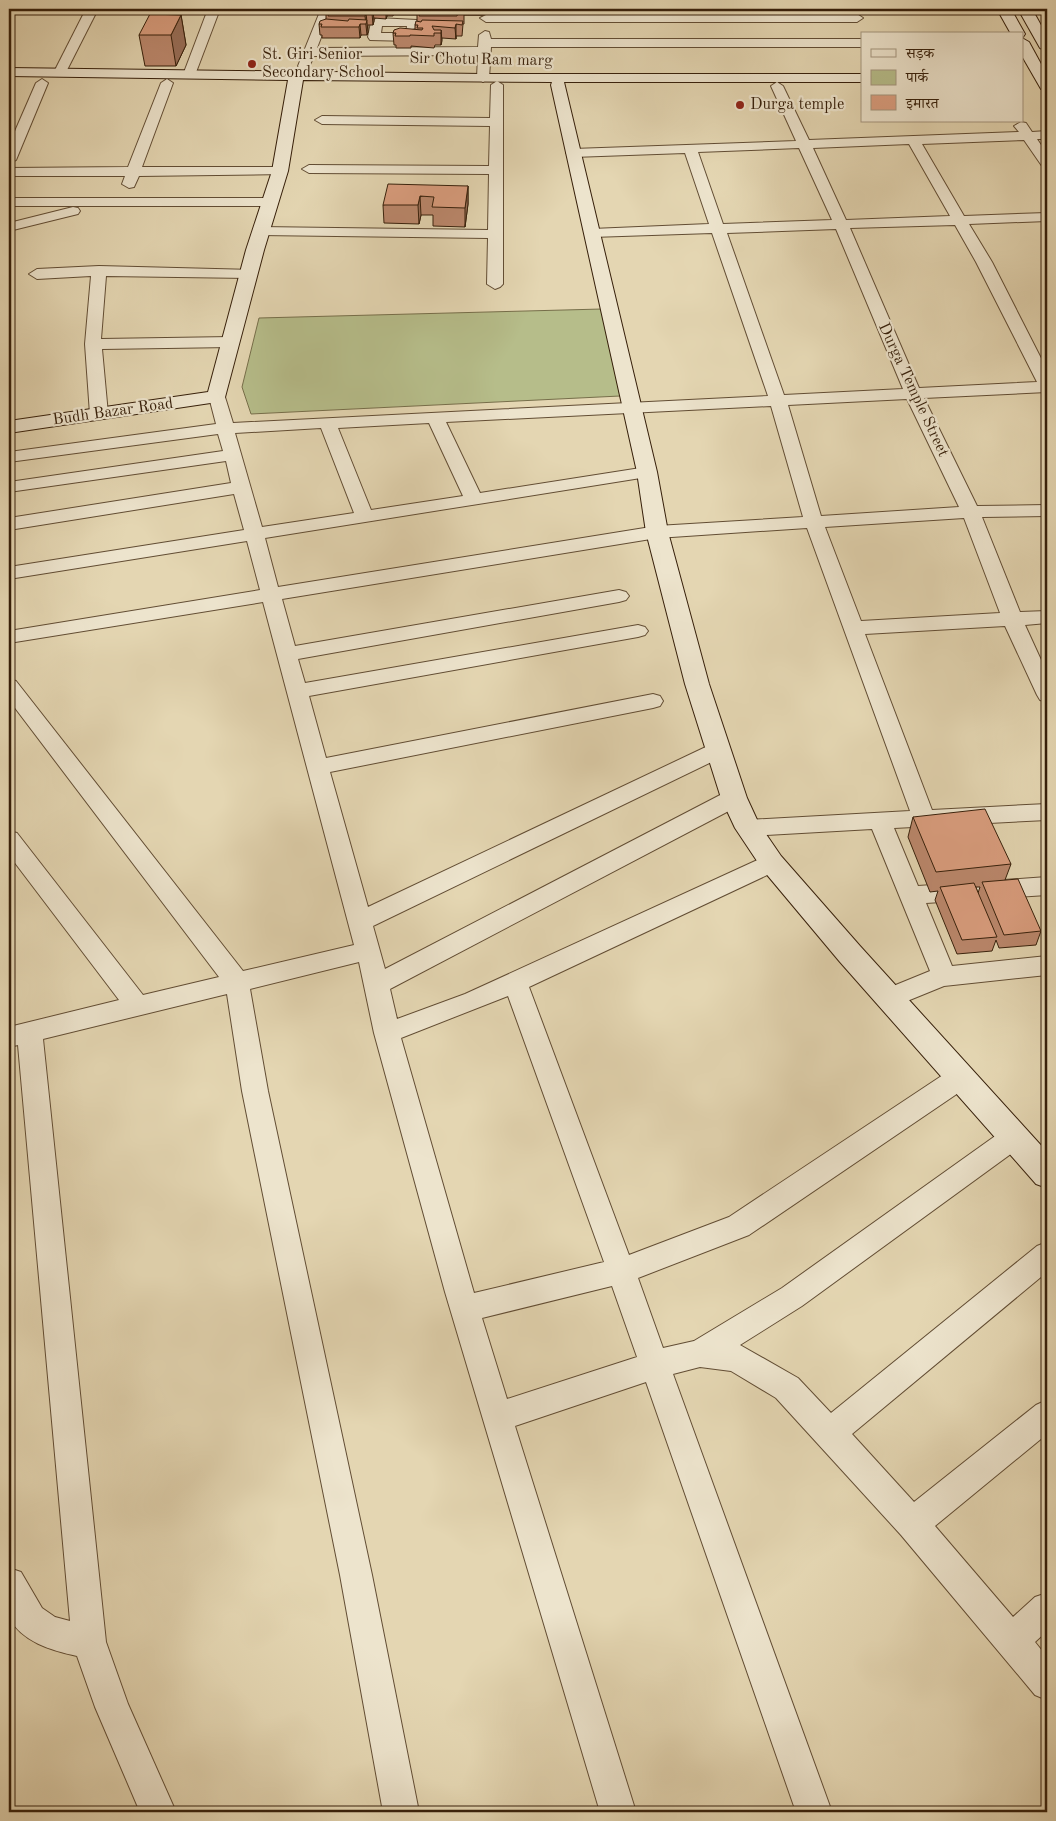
<svg xmlns="http://www.w3.org/2000/svg" width="1056" height="1821" viewBox="0 0 1056 1821" font-family="'Old Standard TT','Noto Serif Devanagari',serif">
	<rect width="100%" height="100%" fill="#e4d6b2"/>
	<filter id="stains"><feTurbulence type="fractalNoise" baseFrequency=".004" numOctaves="4"/><feColorMatrix values="0 0 0 0 .2 0 0 0 0 .09 0 0 0 0 .02 0 0 0 .5 -.17"/></filter>
	<radialGradient id="worn" r=".72"><stop offset=".6" stop-color="#630" stop-opacity="0"/><stop offset="1" stop-color="#630" stop-opacity=".3"/></radialGradient>
	<path fill="#b6bd8a" stroke="#766e4a" d="M 602,309 L 620,396 L 251,414 L 242,387 L 259,318 Z"/>
	<g fill="none" stroke-linecap="round" stroke-linejoin="round">
		<defs>
			<g id="street">
				<path d="M 86,9 L 98,9 L 66,72 L 60,76 L 56,75 L 54,72 Z"/>
				<path d="M 208,9 L 220,9 L 195,75 L 193,78 L 185,78 L 183,75 Z"/>
				<path d="M 321,9 L 490,9 L 490,13 L 486,14 L 857,14 L 863,18 L 857,22 L 486,22 L 480,18 L 486,15 L 330,14 L 317,48 L 478,47 L 479,35 L 485,31 L 489,32 L 491,39 L 862,39 L 862,47 L 491,47 L 489,78 L 483,82 L 477,78 L 478,55 L 314,56 L 308,69 L 300,69 L 298,66 Z"/>
				<path d="M 377,18 L 417,20 L 419,23 L 417,37 L 411,41 L 370,40 L 368,37 L 371,22 ZM 382,26 L 407,26 L 406,33 L 381,33 Z"/>
				<path d="M 42,79 L 48,83 L 16,160 L 9,164 L 9,145 L 36,83 Z"/>
				<path d="M 167,79 L 173,83 L 142,167 L 280,167 L 285,168 L 287,171 L 285,174 L 139,176 L 134,187 L 129,188 L 122,184 L 125,176 L 9,176 L 9,168 L 128,167 L 161,83 Z"/>
				<path d="M 497,81 L 503,85 L 503,284 L 500,287 L 495,289 L 487,284 L 488,238 L 260,235 L 253,231 L 260,227 L 488,230 L 489,174 L 309,173 L 302,169 L 309,165 L 489,166 L 490,126 L 322,124 L 315,120 L 322,116 L 490,118 L 491,85 Z"/>
				<path d="M 777,82 L 783,86 L 809,140 L 1019,132 L 1014,126 L 1021,122 L 1026,123 L 1032,132 L 1047,131 L 1047,139 L 1037,139 L 1047,154 L 1047,167 L 1042,166 L 1024,140 L 922,144 L 964,216 L 1047,213 L 1047,221 L 969,224 L 992,262 L 1047,370 L 1047,392 L 924,398 L 977,506 L 1047,505 L 1047,516 L 982,517 L 1020,612 L 1047,611 L 1047,623 L 1025,625 L 1047,673 L 1047,702 L 1040,700 L 1037,695 L 1005,626 L 865,634 L 932,810 L 1047,804 L 1047,820 L 894,828 L 918,886 L 1047,877 L 1047,895 L 926,903 L 952,966 L 1047,956 L 1047,975 L 944,986 L 890,1008 L 881,1005 L 878,998 L 881,991 L 930,971 L 872,829 L 748,836 L 740,834 L 737,828 L 740,822 L 748,820 L 910,811 L 807,528 L 657,538 L 282,599 L 295,646 L 619,590 L 626,592 L 629,596 L 626,600 L 619,602 L 298,659 L 305,683 L 638,625 L 645,627 L 648,631 L 645,635 L 638,637 L 309,696 L 326,758 L 653,694 L 660,696 L 663,701 L 660,706 L 653,708 L 330,772 L 368,907 L 710,745 L 718,743 L 726,745 L 729,750 L 726,755 L 373,926 L 385,969 L 726,792 L 734,790 L 742,792 L 745,798 L 742,804 L 390,989 L 397,1019 L 465,994 L 764,857 L 772,855 L 780,857 L 784,863 L 780,869 L 529,987 L 629,1255 L 729,1217 L 952,1069 L 961,1066 L 970,1069 L 974,1077 L 970,1085 L 749,1235 L 638,1278 L 663,1348 L 694,1341 L 782,1288 L 1005,1129 L 1014,1126 L 1023,1129 L 1027,1137 L 1023,1145 L 802,1306 L 740,1345 L 798,1378 L 831,1413 L 1037,1246 L 1047,1242 L 1047,1272 L 852,1434 L 914,1502 L 1036,1405 L 1047,1400 L 1047,1434 L 935,1526 L 1013,1617 L 1035,1597 L 1047,1593 L 1047,1631 L 1035,1642 L 1047,1657 L 1047,1700 L 1035,1695 L 901,1535 L 776,1398 L 731,1371 L 700,1367 L 673,1374 L 832,1812 L 796,1812 L 646,1382 L 515,1426 L 636,1812 L 600,1812 L 445,1292 L 374,1033 L 359,962 L 250,989 L 268,1091 L 372,1575 L 419,1812 L 383,1812 L 340,1575 L 242,1091 L 227,994 L 43,1039 L 106,1642 L 128,1704 L 176,1812 L 140,1812 L 95,1707 L 77,1656 C 50,1650 23,1642 9,1618 L 9,1568 L 21,1572 L 42,1608 L 55,1617 L 70,1621 L 18,1045 L 9,1047 L 9,1027 L 119,1000 L 9,855 L 9,831 L 17,833 L 143,995 L 219,977 L 9,700 L 9,679 L 16,681 L 243,971 L 354,945 L 263,602 L 9,643 L 9,631 L 260,590 L 247,541 L 9,579 L 9,567 L 244,530 L 234,494 L 9,530 L 9,518 L 231,483 L 226,461 L 9,492 L 9,482 L 223,451 L 218,434 L 9,462 L 9,452 L 216,424 L 209,397 L 211,393 L 223,393 L 225,397 L 233,423 L 768,396 L 712,233 L 592,237 L 585,233 L 592,229 L 709,224 L 685,153 L 573,157 L 566,153 L 573,149 L 796,141 L 771,86 ZM 909,144 L 950,216 L 846,220 L 813,148 ZM 799,148 L 832,220 L 723,224 L 698,152 ZM 955,225 L 976,262 L 1037,382 L 919,388 L 850,228 ZM 836,229 L 903,389 L 784,395 L 727,233 ZM 907,399 L 959,507 L 821,516 L 788,405 ZM 771,406 L 803,517 L 657,526 L 278,587 L 265,538 L 647,477 L 653,476 L 656,472 L 653,468 L 647,467 L 480,493 L 446,422 ZM 429,423 L 463,496 L 371,510 L 338,428 ZM 321,428 L 354,513 L 262,527 L 235,433 ZM 964,518 L 1000,613 L 861,621 L 825,527 ZM 508,996 L 604,1262 L 474,1293 L 401,1038 ZM 612,1286 L 637,1357 L 507,1399 L 482,1318 Z"/>
				<path d="M 9,198 L 270,198 L 277,202 L 270,206 L 9,206 Z"/>
				<path d="M 73,207 L 78,208 L 80,211 L 78,214 L 9,231 L 9,223 Z"/>
				<path d="M 99,266 L 254,270 L 257,273 L 249,278 L 106,276 L 101,339 L 231,337 L 239,342 L 231,347 L 102,349 L 108,414 L 105,418 L 93,418 L 90,414 L 85,344 L 91,276 L 37,279 L 29,274 L 37,269 Z"/>
			</g>
			<g id="secondary">
				<path d="M 997,9 L 1011,9 L 1025,34 L 1023,37 L 1022,34 L 1011,34 Z"/>
				<path d="M 1018,9 L 1032,9 L 1047,36 L 1047,52 L 1040,48 Z"/>
				<path d="M 1022,38 L 1029,42 L 1047,75 L 1047,90 L 1041,89 L 1022,56 Z"/>
				<path d="M 9,68 L 483,74 L 862,74 L 862,82 L 564,82 L 657,472 L 668,532 L 709,684 L 747,798 L 759,824 L 781,856 L 860,946 L 1047,1152 L 1047,1188 L 1036,1184 L 840,962 L 763,870 L 735,828 L 721,798 L 685,684 L 646,532 L 637,472 L 551,85 L 552,82 L 303,80 L 288,171 L 264,250 L 224,401 L 9,433 L 9,421 L 208,392 L 246,250 L 272,171 L 288,80 L 9,76 Z"/>
			</g>
		</defs>
		<use href="#street" stroke="#624d34" stroke-width="2"/>
		<use href="#secondary" stroke="#361f0a" stroke-width="2"/>
		<use href="#street" fill="#ede4cd" fill-rule="evenodd"/>
		<use href="#secondary" fill="#ede4cd" fill-rule="evenodd"/>
	</g>
	<g fill="#bc886d" stroke="#361f0a" fill-rule="evenodd">
		<path d="M 347,9 L 394,9 L 394,13 L 393,16 L 387,16 L 386,19 L 374,18 L 374,21 L 373,25 L 368,25 L 368,32 L 367,35 L 361,35 L 360,38 L 322,38 L 322,35 L 320,35 L 319,24 L 326,19 L 326,13 L 347,10 Z"/>
		<path d="M 445,10 L 464,10 L 464,24 L 463,24 L 462,36 L 456,36 L 456,39 L 442,38 L 441,45 L 435,45 L 434,48 L 411,46 L 411,48 L 396,48 L 396,45 L 394,45 L 393,33 L 415,29 L 415,25 L 417,22 L 417,13 Z"/>
		<path d="M 181,15 L 186,45 L 176,66 L 145,66 L 139,35 Z"/>
		<path d="M 468,186 L 468,204 L 465,227 L 433,226 L 433,215 L 421,215 L 419,224 L 384,223 L 383,205 Z"/>
		<path d="M 913,817 L 1011,864 L 1005,880 L 1041,931 L 1036,945 L 999,948 L 996,940 L 992,951 L 957,954 L 935,900 L 938,891 L 930,892 L 908,837 ZM 976,887 L 980,887 L 978,893 Z"/>
	</g>
	<g fill="#996f59" stroke="#361f0a">
		<path d="M 386,9 L 387,9 L 387,16 L 386,19 Z"/>
		<path d="M 373,10 L 374,21 L 373,25 L 372,13 Z"/>
		<path d="M 366,13 L 368,32 L 367,35 L 365,16 Z"/>
		<path d="M 181,15 L 186,45 L 176,66 L 171,35 Z"/>
		<path d="M 360,24 L 361,35 L 360,38 L 359,27 Z"/>
		<path d="M 456,24 L 456,39 L 455,28 Z"/>
		<path d="M 441,30 L 442,41 L 441,45 Z"/>
		<path d="M 468,186 L 468,204 L 465,227 L 465,208 Z"/>
		<path d="M 420,196 L 421,215 L 419,224 L 418,205 Z"/>
	</g>
	<g fill="#db9e7f" stroke="#361f0a">
		<path d="M 332,9 L 354,10 L 355,9 L 365,9 L 373,10 L 372,13 L 366,13 L 365,16 L 328,16 L 329,13 L 326,13 L 327,10 Z"/>
		<path d="M 422,9 L 445,10 L 446,9 L 454,9 L 464,10 L 463,13 L 458,13 L 457,16 L 419,16 L 420,13 L 417,13 L 418,10 Z"/>
		<path d="M 150,14 L 181,15 L 171,35 L 139,35 Z"/>
		<path d="M 326,19 L 348,21 L 349,19 L 367,20 L 366,24 L 360,24 L 359,27 L 321,27 L 322,24 L 319,24 L 320,21 Z"/>
		<path d="M 422,20 L 463,21 L 462,25 L 456,24 L 455,28 L 432,26 L 434,30 L 441,30 L 441,33 L 434,33 L 434,36 L 410,35 L 410,36 L 395,36 L 396,33 L 393,33 L 394,30 L 400,28 L 422,30 L 423,28 L 417,28 L 418,25 L 415,25 L 416,21 L 421,22 Z"/>
		<path d="M 388,184 L 468,186 L 465,208 L 432,207 L 434,197 L 420,196 L 418,205 L 383,205 Z"/>
		<path d="M 985,809 L 1011,864 L 936,872 L 913,817 Z"/>
		<path d="M 1018,879 L 1041,931 L 1004,935 L 982,882 Z"/>
		<path d="M 974,883 L 997,937 L 962,940 L 940,887 Z"/>
	</g>
	<g fill="#8f2418" stroke="#ede4cd" stroke-width="2">
		<circle cx="252" cy="64" r="5"/>
		<circle cx="740" cy="105" r="5"/>
	</g>
	<g text-anchor="middle" dominant-baseline="central" stroke-width="4.5" stroke-linejoin="round" paint-order="stroke">
		<g font-size="16" fill="#361f0a" stroke="#ede4cd" text-anchor="start">
			<text x="262" y="55">St. Giri Senior<tspan x="262" dy="18">Secondary School</tspan></text>
			<text x="750" y="105">Durga temple</text>
		</g>
		<g font-size="16" fill="#361f0a" stroke="#ede4cd">
			<text transform="translate(481 60) rotate(1)">Sir Chotu Ram marg</text>
			<text transform="translate(913 390) rotate(65)">Durga Temple Street</text>
			<text transform="translate(113 412) rotate(-8)">Budh Bazar Road</text>
		</g>
	</g>
	<rect width="1056" height="1821" fill="none" stroke="#e4d6b2" stroke-width="30"/>
	<rect x="10" y="10" width="1036" height="1801" fill="none" stroke="#361f0a" stroke-width="2.5"/>
	<rect x="15" y="15" width="1026" height="1791" fill="none" stroke="#361f0a"/>
	<rect x="861" y="32" width="162" height="90" fill="#ede4cd" stroke="#a4957f"/>
	<rect x="871" y="49" width="25" height="8" fill="#ede4cd" stroke="#a4957f"/>
	<text x="906" y="58" font-size="15" fill="#361f0a">सड़क</text>
	<rect x="871" y="70" width="25" height="15" fill="#b6bd8a" stroke="#a4957f"/>
	<text x="906" y="82" font-size="15" fill="#361f0a">पार्क</text>
	<rect x="871" y="95" width="25" height="15" fill="#db9e7f" stroke="#a4957f"/>
	<text x="906" y="108" font-size="15" fill="#361f0a">इमारत</text>
	<rect width="100%" height="100%" filter="url(#stains)"/>
	<rect width="100%" height="100%" fill="url(#worn)"/>
</svg>
